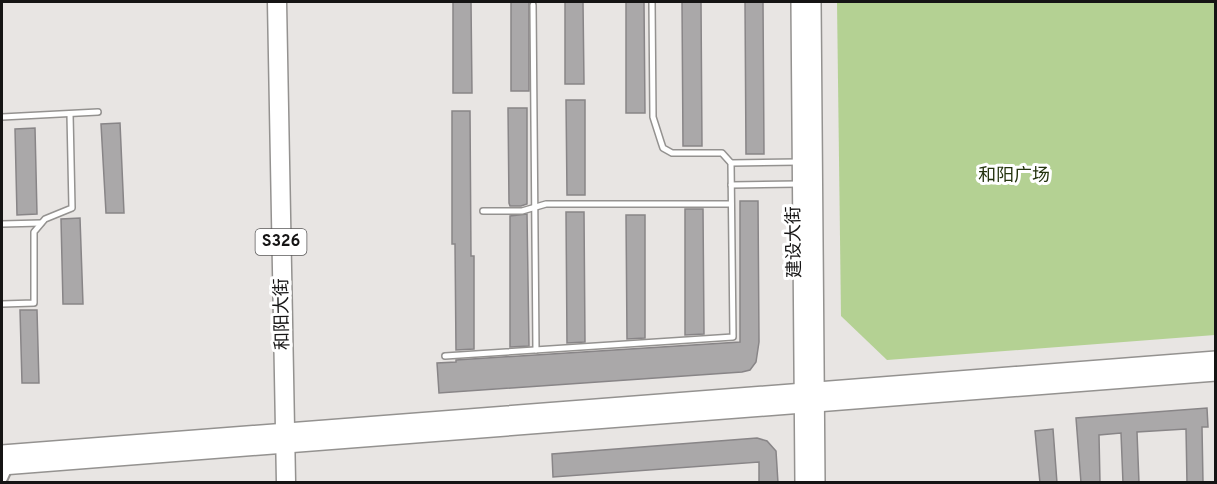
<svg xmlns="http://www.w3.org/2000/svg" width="1217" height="484" viewBox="0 0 1217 484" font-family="Overpass,'Noto Sans SC',sans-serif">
	<rect width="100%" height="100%" fill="#e8e5e3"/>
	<path fill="#b4d193" d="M 837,2 L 1215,2 L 1215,335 L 887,360 L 841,316 Z"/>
	<g fill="#aaa8a9" stroke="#888587" stroke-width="1.5">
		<path d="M 453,2 L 471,2 L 472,93 L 453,93 Z"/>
		<rect x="511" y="2" width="18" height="89"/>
		<path d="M 565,2 L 583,2 L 584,84 L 565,84 Z"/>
		<path d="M 626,2 L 644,2 L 645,113 L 626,113 Z"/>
		<path d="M 682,2 L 701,2 L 702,146 L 683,146 Z"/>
		<path d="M 745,2 L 763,2 L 764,154 L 746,154 Z"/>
		<path d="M 566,100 L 585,100 L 585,195 L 567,195 Z"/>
		<path d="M 508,108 L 527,108 L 527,204 L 521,206 L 510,206 L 509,203 Z"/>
		<path d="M 452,111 L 470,111 L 471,256 L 474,256 L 474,349 L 456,350 L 455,244 L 452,244 Z"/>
		<path d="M 120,123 L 124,213 L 106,213 L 101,124 Z"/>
		<path d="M 35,128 L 37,214 L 17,215 L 15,129 Z"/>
		<path d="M 740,201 L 758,201 L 759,342 L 756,362 L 750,370 L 742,372 L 439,393 L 437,363 L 456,362 L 456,360 L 740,342 Z"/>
		<path d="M 685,209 L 703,209 L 704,334 L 685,335 Z"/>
		<path d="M 566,212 L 584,212 L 585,342 L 567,343 Z"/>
		<path d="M 527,214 L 529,346 L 510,347 L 510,216 Z"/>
		<path d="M 626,215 L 645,215 L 645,338 L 627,339 Z"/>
		<path d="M 80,218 L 83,304 L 63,304 L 61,219 Z"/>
		<path d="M 20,310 L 37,310 L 39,383 L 22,383 Z"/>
		<path d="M 1207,408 L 1208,427 L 1202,427 L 1203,483 L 1187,483 L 1186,429 L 1137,432 L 1139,483 L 1123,483 L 1121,433 L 1099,435 L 1100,483 L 1081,483 L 1076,418 Z"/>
		<path d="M 1053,429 L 1057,483 L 1040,483 L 1035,431 Z"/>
		<path d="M 757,438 L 767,441 L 776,451 L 778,483 L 759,483 L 759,462 L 553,477 L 552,454 Z"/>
	</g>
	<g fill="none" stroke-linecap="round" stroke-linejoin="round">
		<defs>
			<g id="lane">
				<path d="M 533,5 L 536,350"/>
				<path d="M 2,117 L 98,112"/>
				<path d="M 731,163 L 799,162"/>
				<path d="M 731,185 L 799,184"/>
				<path d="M 483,211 L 522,211 L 546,204 L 731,204"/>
				<path d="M 2,224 L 41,223"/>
				<path d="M 2,304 L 34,303 L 34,232 L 45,219 L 72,208 L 70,114"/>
				<path d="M 445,356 L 733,337 L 731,163 L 722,153 L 672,153 L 663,148 L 661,142 L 653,117 L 652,2"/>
			</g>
			<path id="street" d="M 2,478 L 7,467"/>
			<g id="secondary">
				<path d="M 799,2 L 803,482"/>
				<path d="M 813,2 L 817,482"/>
				<path d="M 2,453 L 1216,359"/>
				<path d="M 2,467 L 1216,373"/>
			</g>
			<path id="primary" d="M 277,2 L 286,482"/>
		</defs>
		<use href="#lane" stroke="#949290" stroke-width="8"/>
		<use href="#street" stroke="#949290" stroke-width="14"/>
		<use href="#secondary" stroke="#949290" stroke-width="18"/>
		<use href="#primary" stroke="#949290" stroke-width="21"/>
		<use href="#lane" stroke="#fff" stroke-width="5"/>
		<use href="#street" stroke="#fff" stroke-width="10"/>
		<use href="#secondary" stroke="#fff" stroke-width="15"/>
		<use href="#primary" stroke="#fff" stroke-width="18"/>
	</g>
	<g text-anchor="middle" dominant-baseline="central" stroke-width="6" stroke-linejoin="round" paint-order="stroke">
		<rect fill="#fff" stroke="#5b5a5a" stroke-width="1.5" x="255.5" y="229" width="51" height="26" rx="4.5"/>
		<g font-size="16" font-weight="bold" fill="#151414">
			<text x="281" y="242">S326</text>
		</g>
		<g font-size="18" fill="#24330e" stroke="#fff">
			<text x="1014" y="176">和阳广场</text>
		</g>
		<g font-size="18" fill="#151414" stroke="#fff">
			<text transform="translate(795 242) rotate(-91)">建设大街</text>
			<text transform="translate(283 314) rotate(-91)">和阳大街</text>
		</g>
	</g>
	<rect width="1217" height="484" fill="none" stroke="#151414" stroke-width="6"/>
</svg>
